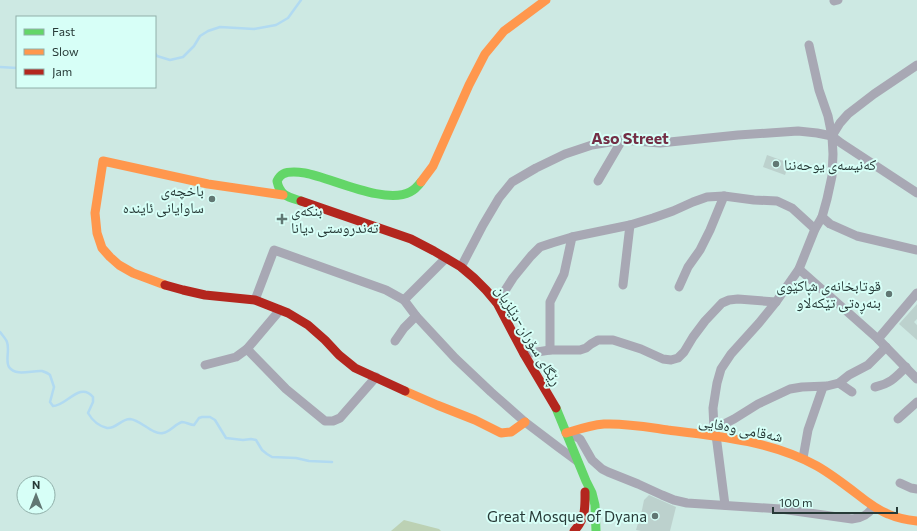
<svg xmlns="http://www.w3.org/2000/svg" width="917" height="531" viewBox="0 0 917 531" font-family="Commissioner,'Noto Naskh Arabic',sans-serif">
	<rect width="100%" height="100%" fill="#cde9e3"/>
	<path fill="#bcd1b4" d="M 404,520 L 439,529 L 441,531 L 391,531 Z"/>
	<g fill="none" stroke-linecap="round" stroke-linejoin="round">
		<g stroke="#b1daf1" stroke-width="2.5">
			<path d="M 155,53 L 157,56 L 170,60 L 183,57 L 194,46 L 200,36 L 208,31 L 220,27 L 254,29 L 276,25 L 288,18 L 301,0"/>
			<path d="M 0,67 L 17,68"/>
			<path d="M 0,332 C 3,336 6,339 7,342 C 10,350 5,361 9,367 C 16,377 32,370 42,371 C 45,372 48,373 50,375 L 54,387 L 50,402 L 53,406 C 66,406 80,381 93,397 L 93,402 L 88,413 C 92,420 99,426 107,428 C 116,429 121,419 130,419 C 141,420 152,435 163,433 C 170,432 175,424 182,422 C 186,422 190,425 194,425 L 199,418 L 202,417 L 210,417 L 215,420 L 226,438 L 243,440 L 251,439 L 256,440 L 262,450 L 267,454 L 272,457 L 296,458 L 309,461 L 332,462"/>
		</g>
	</g>
	<g fill="#bcd1cd">
		<path d="M 767,155 L 789,163 L 785,175 L 763,167 Z"/>
		<path d="M 917,304 L 917,319 L 914,322 L 917,325 L 917,340 L 899,324 Z"/>
		<path d="M 649,495 L 676,507 L 670,531 L 641,531 L 636,530 L 642,510 L 644,500 Z"/>
	</g>
	<g fill="none" stroke-linecap="round" stroke-linejoin="round">
		<g stroke="#a8a8b4" stroke-width="9">
			<path d="M 834,1 L 838,0"/>
			<path d="M 832,136 L 840,123 L 848,114 L 874,94 L 917,65"/>
			<path d="M 598,181 L 622,140"/>
			<path d="M 822,217 L 830,224 L 857,236 L 917,250"/>
			<path d="M 461,267 L 483,225 L 499,198 L 512,182 L 536,168 L 565,154 L 592,145 L 622,140 L 660,143 L 738,135 L 798,131 L 817,133 L 832,136 L 841,143 L 917,193"/>
			<path d="M 799,269 L 878,339 L 917,379"/>
			<path d="M 623,285 L 630,225"/>
			<path d="M 679,287 L 688,267 L 700,250 L 710,230 L 724,196"/>
			<path d="M 255,300 L 274,250 L 386,290 L 404,300 L 416,316 L 455,358 L 491,392 L 525,422 L 558,447 L 577,461"/>
			<path d="M 404,300 L 446,258"/>
			<path d="M 497,303 L 513,278 L 531,256 L 540,247 L 552,243 L 572,237 L 630,225 L 653,218 L 673,211 L 693,202 L 707,197 L 724,196 L 754,200 L 777,201 L 792,208 L 815,229"/>
			<path d="M 280,310 L 247,349 L 286,389 L 325,421 L 333,421 L 340,418 L 376,377"/>
			<path d="M 878,339 L 917,293"/>
			<path d="M 395,341 L 404,328 L 416,316"/>
			<path d="M 550,350 L 550,302 L 564,274 L 572,237"/>
			<path d="M 524,354 L 550,350 L 580,350 L 586,348 L 591,344 L 598,340 L 613,340 L 641,349 L 663,359 L 671,360 L 678,358 L 684,352 L 693,337 L 705,321 L 722,303 L 729,300 L 738,299 L 776,302"/>
			<path d="M 205,365 L 236,357 L 247,349"/>
			<path d="M 839,383 L 852,392"/>
			<path d="M 875,387 C 890,384 896,377 906,367"/>
			<path d="M 898,419 L 917,402"/>
			<path d="M 714,429 L 734,419 L 758,404 L 790,389 L 802,387 L 827,386 L 839,383 L 849,375 L 868,365 L 886,347"/>
			<path d="M 568,436 L 575,436 L 580,439 L 592,460 L 602,469 L 608,472 L 638,484 L 662,495 L 674,500 L 687,503 L 781,509 L 852,519 C 862,518 868,515 873,507"/>
			<path d="M 803,458 L 808,430 L 823,387"/>
			<path d="M 900,483 L 911,488 L 917,489"/>
			<path d="M 725,505 L 716,435 L 714,429 L 713,408 L 717,383 L 721,369 L 731,354 L 759,323 L 776,302 L 799,269 L 815,229 L 822,217 L 827,199 L 832,176 L 833,154 L 832,136 L 828,116 L 819,90 L 809,45"/>
		</g>
		<g stroke="#63d668" stroke-width="9">
			<path d="M 301,201 C 288,197 280,196 277,181 C 278,179 281,175 283,174 C 289,171 298,172 305,173 C 332,178 385,205 410,192 C 414,190 418,186 421,182"/>
			<path d="M 556,408 L 586,481 L 592,493 L 595,505 L 596,531"/>
		</g>
		<g stroke="#ff974d" stroke-width="9">
			<path d="M 421,182 L 433,166 L 469,85 L 485,54 L 504,31 L 546,0"/>
			<path d="M 165,285 L 133,273 L 119,265 L 110,257 L 102,248 L 97,233 L 95,213 L 103,161 L 208,184 L 283,195"/>
			<path d="M 405,391 L 437,405 L 475,420 L 501,433 L 511,432 L 525,422"/>
			<path d="M 566,433 C 579,429 591,425 604,424 C 626,423 647,427 668,430 C 719,436 771,441 817,466 C 831,474 844,484 857,494 C 867,502 876,509 888,514 C 897,518 907,520 917,521"/>
		</g>
		<g stroke="#b3261e" stroke-width="9">
			<path d="M 301,201 L 411,239 L 434,251 L 461,267 L 474,278 L 486,290 L 497,303 L 524,354 L 556,408"/>
			<path d="M 165,285 L 183,290 L 205,295 L 255,300 L 288,313 L 308,325 L 325,340 L 339,355 L 355,368 L 405,391"/>
			<path d="M 574,531 C 586,518 585,508 585,492"/>
		</g>
	</g>
	<g fill="#617773" stroke="#d7fff7" stroke-width="1.5">
		<circle cx="776" cy="164" r="4"/>
		<circle cx="212" cy="199" r="4"/>
		<path d="M280 213h4v4h4v4h-4v4h-4v-4h-4v-4h4z"/>
		<circle cx="889" cy="294" r="4"/>
		<circle cx="655" cy="516" r="4"/>
	</g>
	<g text-anchor="middle" dominant-baseline="central" stroke-width="4" stroke-linejoin="round" paint-order="stroke">
		<g font-size="15" fill="#273a37" stroke="#d7fff7" text-anchor="end">
			<text x="784" y="164" text-anchor="start">کەنیسەی یوحەننا</text>
			<text x="204" y="190">باخچەی<tspan x="204" dy="17">ساوایانی ئایندە</tspan></text>
			<text x="291" y="210" text-anchor="start">بنکەی<tspan x="291" dy="17">تەندروستی دیانا</tspan></text>
			<text x="881" y="285">قوتابخانەی شاکێوی<tspan x="881" dy="17">بنەڕەتی تێکەڵاو</tspan></text>
			<text x="647" y="516">Great Mosque of Dyana</text>
		</g>
		<g font-size="15" fill="#273a37" stroke="#d7fff7">
			<text transform="translate(529 335) rotate(59)">ڕێگای سۆران-دێلزیان</text>
			<text transform="translate(741 428) rotate(11)">شەقامی وەفایی</text>
		</g>
		<g font-size="16" font-weight="bold" fill="#732e45" stroke="#d7fff7">
			<text x="630" y="137">Aso Street</text>
		</g>
	</g>
	<rect x="16" y="16" width="140" height="72" fill="#d7fff7" stroke="#91b0aa"/>
	<rect x="24" y="29" width="20" height="6" fill="#63d668" stroke="#91b0aa"/>
	<text x="52" y="36" font-size="12" fill="#273a37">Fast</text>
	<rect x="24" y="49" width="20" height="6" fill="#ff974d" stroke="#91b0aa"/>
	<text x="52" y="56" font-size="12" fill="#273a37">Slow</text>
	<rect x="24" y="69" width="20" height="6" fill="#b3261e" stroke="#91b0aa"/>
	<text x="52" y="76" font-size="12" fill="#273a37">Jam</text>
	<g transform="translate(36 495)"><circle r="19" fill="#d7fff7" stroke="#91b0aa"/>
	<path d="M0-3L7 15L0 10L-7 15Z" fill="#617773"/>
	<text y="-6" font-size="11" font-weight="bold" text-anchor="middle" fill="#273a37">N</text>
	</g>
	<path d="M773 507v6h124v-6" fill="none" stroke="#273a37" stroke-width="2"/>
	<text x="779" y="507" font-size="12" fill="#273a37" stroke="#d7fff7" stroke-width="3" paint-order="stroke">100 m</text>
</svg>
